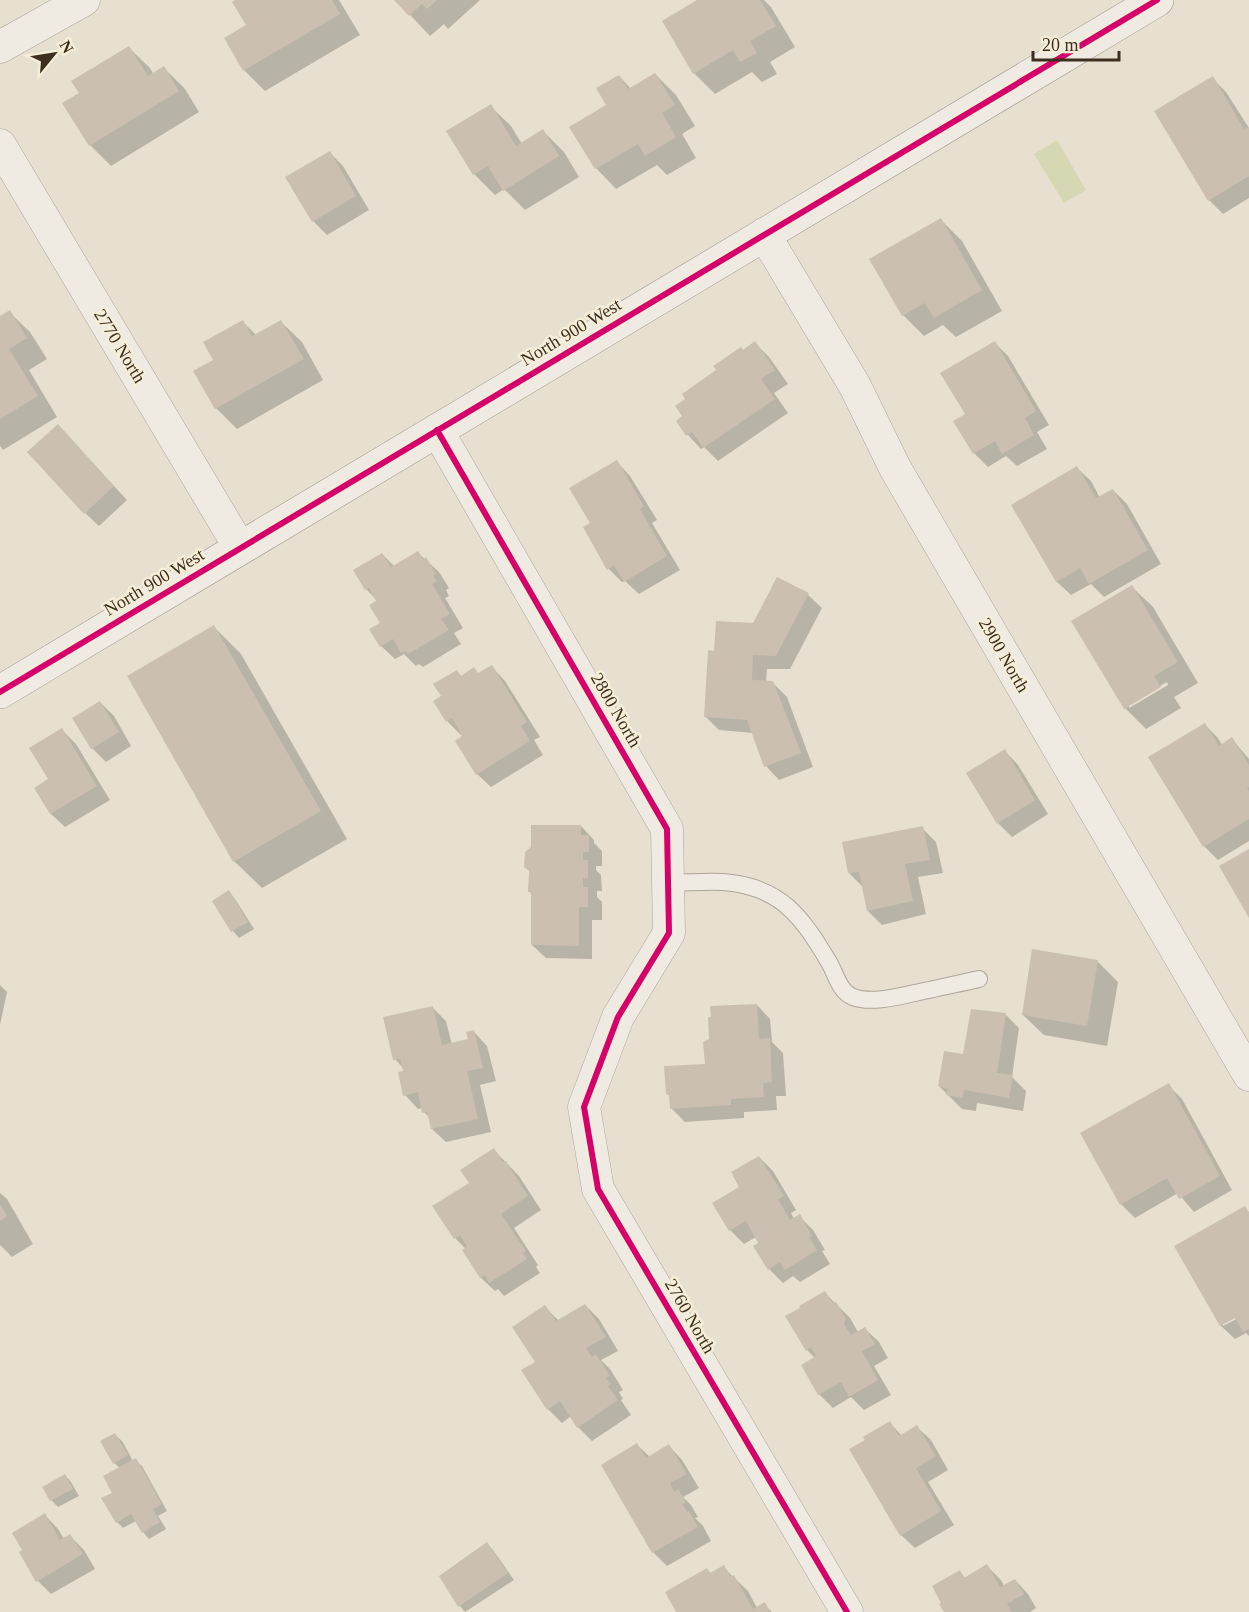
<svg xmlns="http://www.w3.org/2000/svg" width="1249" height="1612" viewBox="0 0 1249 1612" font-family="'Times New Roman',serif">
	<rect width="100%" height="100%" fill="#e7e0d1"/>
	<path fill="#d6d7b3" d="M 1057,140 L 1086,190 L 1064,203 L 1034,154 Z"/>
	<g fill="#0003" fill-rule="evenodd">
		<path d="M 238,0 L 339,0 L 360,35 L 265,91 L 244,70 L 226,39 L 248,26 Z"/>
		<path d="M 396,0 L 480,0 L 448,29 L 444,24 L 430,36 Z"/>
		<path d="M 700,0 L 764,0 L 771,7 L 795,47 L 770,62 L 777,74 L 762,82 L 752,72 L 715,94 L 694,73 Z"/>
		<path d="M 129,48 L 150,68 L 154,75 L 164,68 L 185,89 L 199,112 L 111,166 L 90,145 L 81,93 Z"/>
		<path d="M 655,74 L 676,95 L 695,126 L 682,134 L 696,158 L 667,175 L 657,165 L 616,189 L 596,168 L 609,106 L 619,76 L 631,89 Z"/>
		<path d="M 1212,78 L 1226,92 L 1249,128 L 1249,198 L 1223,214 L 1209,200 Z"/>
		<path d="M 490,106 L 511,126 L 522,144 L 543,131 L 564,152 L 579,177 L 525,210 L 504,189 L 495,195 L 474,174 Z"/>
		<path d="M 330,153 L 343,166 L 369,210 L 327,235 L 313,221 Z"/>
		<path d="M 941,220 L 962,241 L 1002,311 L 956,337 L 943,325 L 924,336 L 903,315 Z"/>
		<path d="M 9,312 L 30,332 L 47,359 L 29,370 L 57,417 L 3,450 L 0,446 L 0,317 Z"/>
		<path d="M 243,322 L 256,335 L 281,322 L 302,342 L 323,380 L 237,429 L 216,408 Z"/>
		<path d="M 755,343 L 769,357 L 788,384 L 774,393 L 788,413 L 718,461 L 704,447 L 701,449 L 688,435 L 678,421 L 684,417 L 687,399 Z"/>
		<path d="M 995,343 L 1008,356 L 1049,425 L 1037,432 L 1047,449 L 1017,466 L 1006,456 L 988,467 L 974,453 L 967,415 Z"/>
		<path d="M 71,440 L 127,500 L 99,526 L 85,513 Z"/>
		<path d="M 617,462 L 630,476 L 657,520 L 652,523 L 680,570 L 639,594 L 625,581 L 622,582 L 609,569 Z"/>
		<path d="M 1077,468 L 1091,481 L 1100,498 L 1113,490 L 1127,504 L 1161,564 L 1104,597 L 1091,584 L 1071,595 L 1057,582 L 1013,505 Z"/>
		<path d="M 418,553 L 439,572 L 449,588 L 446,590 L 449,596 L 445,598 L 463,628 L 454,633 L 461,644 L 423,667 L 419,664 L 416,666 L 404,654 L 395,659 L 381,646 L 382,623 L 378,601 L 366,589 L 382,554 L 395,567 Z"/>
		<path d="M 777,579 L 808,595 L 822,608 L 790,669 L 767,669 L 766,682 L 773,683 L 787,697 L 813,767 L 779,780 L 766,766 L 753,733 L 719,730 L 705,716 L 715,652 L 754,624 Z"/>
		<path d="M 1132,587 L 1153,607 L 1198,683 L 1174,697 L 1181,708 L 1146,729 L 1125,708 ZM 1167,682 L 1168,685 L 1129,708 L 1129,704 Z"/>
		<path d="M 214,627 L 241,654 L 347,839 L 262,888 L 234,861 L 129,677 Z"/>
		<path d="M 492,667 L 505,681 L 540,737 L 534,740 L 543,755 L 491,787 L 477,774 L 463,734 L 461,735 L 447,721 L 443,697 L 457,672 L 462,677 L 479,674 Z"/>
		<path d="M 100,702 L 114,716 L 131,746 L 106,762 L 92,748 Z"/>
		<path d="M 1205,725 L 1218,738 L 1222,745 L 1232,739 L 1249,759 L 1249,841 L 1218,860 L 1204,846 L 1150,758 Z"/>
		<path d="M 62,730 L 76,744 L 110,800 L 65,827 L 51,814 L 36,788 L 50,779 Z"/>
		<path d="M 1005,751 L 1018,765 L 1048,814 L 1012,837 L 998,823 Z"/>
		<path d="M 581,826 L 594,840 L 594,843 L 602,851 L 602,866 L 596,866 L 596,870 L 601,875 L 602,891 L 597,891 L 597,897 L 602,902 L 602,920 L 592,920 L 592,959 L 546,958 L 532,945 L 532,894 L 529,891 Z"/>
		<path d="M 922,828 L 936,842 L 943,873 L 918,877 L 926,914 L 882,925 L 868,911 L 863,887 L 849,873 Z"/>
		<path d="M 229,892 L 235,899 L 254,929 L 239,938 L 233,931 L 214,901 Z"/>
		<path d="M 1097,961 L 1118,982 L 1107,1046 L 1044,1035 L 1023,1015 Z"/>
		<path d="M 0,985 L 7,992 L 0,1025 Z"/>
		<path d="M 757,1005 L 770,1019 L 772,1042 L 783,1053 L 786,1096 L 776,1096 L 777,1110 L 744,1112 L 744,1118 L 685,1122 L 671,1108 L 671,1097 L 667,1094 L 706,1065 Z"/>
		<path d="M 433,1008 L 446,1021 L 452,1045 L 470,1041 L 474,1032 L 487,1046 L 496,1081 L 480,1085 L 491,1132 L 446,1142 L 432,1129 L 430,1118 L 424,1112 L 423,1108 L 418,1109 L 405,1095 L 404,1069 L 395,1059 Z"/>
		<path d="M 1006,1015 L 1019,1028 L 1012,1077 L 1026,1091 L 1023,1111 L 977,1103 L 976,1111 L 962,1109 L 939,1086 L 964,1055 Z"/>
		<path d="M 1168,1085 L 1182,1099 L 1232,1190 L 1194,1212 L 1178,1193 L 1135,1218 L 1121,1204 Z"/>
		<path d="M 494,1150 L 519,1176 L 541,1210 L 514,1228 L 538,1265 L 536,1267 L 540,1273 L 504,1296 L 498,1289 L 495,1291 L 481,1278 L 464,1251 L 466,1249 L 455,1238 L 471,1183 Z"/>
		<path d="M 759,1157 L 773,1171 L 796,1210 L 791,1213 L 794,1219 L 799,1216 L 813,1230 L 825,1250 L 822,1251 L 830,1264 L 800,1282 L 793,1276 L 783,1283 L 769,1269 L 760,1244 L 756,1237 L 744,1244 L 730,1230 L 714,1204 L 742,1187 Z"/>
		<path d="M 0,1193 L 7,1199 L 33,1244 L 12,1257 L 0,1245 Z"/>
		<path d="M 1244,1208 L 1249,1212 L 1249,1336 L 1246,1333 L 1235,1339 L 1221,1326 L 1176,1247 ZM 1240,1313 L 1242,1316 L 1223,1326 L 1223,1323 Z"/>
		<path d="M 825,1293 L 850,1318 L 858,1332 L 865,1329 L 879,1342 L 888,1358 L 874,1366 L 891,1395 L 864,1410 L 851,1397 L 833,1408 L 819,1394 L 815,1358 L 807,1350 Z"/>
		<path d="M 585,1305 L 599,1319 L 618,1351 L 601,1360 L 610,1369 L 623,1390 L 619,1392 L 623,1399 L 621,1400 L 631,1415 L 592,1441 L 578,1427 L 571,1416 L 562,1423 L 548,1409 L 537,1362 L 545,1307 L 559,1321 Z"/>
		<path d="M 890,1423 L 902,1436 L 917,1427 L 931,1440 L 948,1470 L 928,1482 L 954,1525 L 915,1548 L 901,1535 Z"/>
		<path d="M 115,1435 L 122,1441 L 133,1461 L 135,1460 L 142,1466 L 167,1511 L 158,1516 L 166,1529 L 149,1539 L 143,1532 L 136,1521 L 123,1528 L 117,1522 L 114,1493 L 120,1468 L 114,1463 Z"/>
		<path d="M 637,1445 L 650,1457 L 669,1446 L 682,1460 L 699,1488 L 683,1497 L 691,1505 L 698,1517 L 695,1518 L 703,1526 L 711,1541 L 667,1566 L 653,1552 L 603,1466 Z"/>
		<path d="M 65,1475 L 71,1482 L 79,1496 L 58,1507 L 52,1501 L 44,1487 Z"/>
		<path d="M 45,1515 L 58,1529 L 64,1539 L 70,1536 L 84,1550 L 95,1569 L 51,1594 L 38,1581 Z"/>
		<path d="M 487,1544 L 493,1550 L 514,1580 L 465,1612 L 460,1606 L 441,1576 Z"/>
		<path d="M 987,1566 L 1001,1580 L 1004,1586 L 1015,1580 L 1028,1594 L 1036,1608 L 1030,1612 L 946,1612 L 960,1572 L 966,1579 Z"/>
		<path d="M 723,1567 L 748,1591 L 757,1608 L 764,1604 L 772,1612 L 677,1612 L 707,1570 L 711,1574 Z"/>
	</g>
	<g fill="#cbbfb2">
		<path d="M 235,0 L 332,0 L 340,14 L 243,71 L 224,38 L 246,25 L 232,2 Z"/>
		<path d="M 394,0 L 437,0 L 427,9 L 422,4 L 409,16 Z"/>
		<path d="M 697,0 L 760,0 L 776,26 L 750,41 L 757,53 L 740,62 L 733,50 L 693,74 L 662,21 Z"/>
		<path d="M 129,46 L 148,76 L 164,66 L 179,91 L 89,146 L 62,103 L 79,93 L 71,81 Z"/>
		<path d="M 655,73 L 675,105 L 662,113 L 676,137 L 645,156 L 638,144 L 595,169 L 569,127 L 606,105 L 596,88 L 619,75 L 628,89 Z"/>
		<path d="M 1213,76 L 1244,129 L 1249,127 L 1249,176 L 1208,201 L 1154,111 Z"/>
		<path d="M 491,104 L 516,146 L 543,129 L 559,156 L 503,191 L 488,166 L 473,175 L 446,131 Z"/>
		<path d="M 330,151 L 356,196 L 312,222 L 285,177 Z"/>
		<path d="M 941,218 L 982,290 L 934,318 L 925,303 L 902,316 L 869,259 Z"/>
		<path d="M 10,310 L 27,338 L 9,349 L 38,396 L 0,419 L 0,316 Z"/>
		<path d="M 243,320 L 252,336 L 281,320 L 304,359 L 215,409 L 193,371 L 213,360 L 203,342 Z"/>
		<path d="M 755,341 L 775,370 L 761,379 L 775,399 L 703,448 L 692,432 L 686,436 L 676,421 L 682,416 L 675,406 L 685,399 L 682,394 L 716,370 L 713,366 L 741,347 L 743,350 Z"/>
		<path d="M 995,341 L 1036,411 L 1025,418 L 1034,435 L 1002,454 L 995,441 L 973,454 L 953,421 L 965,414 L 940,373 Z"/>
		<path d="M 58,424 L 114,486 L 84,514 L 27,452 Z"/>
		<path d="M 617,460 L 644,506 L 640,509 L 667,556 L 624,582 L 614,565 L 607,570 L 583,527 L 590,523 L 569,488 Z"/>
		<path d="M 1077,466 L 1096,498 L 1113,489 L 1148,550 L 1089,584 L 1080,568 L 1056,582 L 1011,505 Z"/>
		<path d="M 418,551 L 423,559 L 426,557 L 436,574 L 433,576 L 437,581 L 432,584 L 450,614 L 441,619 L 449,630 L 408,654 L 405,651 L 401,653 L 393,639 L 380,647 L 369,629 L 380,623 L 369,605 L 376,601 L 369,588 L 365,590 L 353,570 L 382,553 L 391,567 Z"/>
		<path d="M 777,577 L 809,593 L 776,656 L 753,655 L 752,680 L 773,681 L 801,753 L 764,767 L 747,720 L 704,717 L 708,650 L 714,651 L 716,621 L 753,623 Z"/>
		<path d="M 1132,585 L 1178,662 L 1154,676 L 1161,687 L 1124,709 L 1071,621 Z"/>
		<path d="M 214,625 L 321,811 L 233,862 L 127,676 Z"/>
		<path d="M 492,665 L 527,722 L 521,726 L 530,741 L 476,775 L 455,741 L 462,736 L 452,718 L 446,722 L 433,701 L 441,696 L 433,684 L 457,670 L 461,676 L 474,667 L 478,673 Z"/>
		<path d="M 100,701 L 119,732 L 91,749 L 72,718 Z"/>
		<path d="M 1205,723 L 1219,746 L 1232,737 L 1249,765 L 1249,787 L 1247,788 L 1249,791 L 1249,819 L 1203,847 L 1148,757 Z"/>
		<path d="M 62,728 L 97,786 L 50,814 L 34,788 L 48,779 L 29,748 Z"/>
		<path d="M 1005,749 L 1035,800 L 997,824 L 966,773 Z"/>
		<path d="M 531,825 L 581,825 L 581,835 L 589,835 L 589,852 L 583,852 L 583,860 L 588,860 L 588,878 L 583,878 L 583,887 L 588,887 L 588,907 L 579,907 L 579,946 L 531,945 L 531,891 L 528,892 L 529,871 L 524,867 L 525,852 L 531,847 Z"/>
		<path d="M 923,826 L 930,860 L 905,864 L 913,901 L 867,911 L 859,872 L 848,873 L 842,842 Z"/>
		<path d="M 1249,849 L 1249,918 L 1219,866 Z"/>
		<path d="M 229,890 L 248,922 L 231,932 L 212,901 Z"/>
		<path d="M 1032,949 L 1098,960 L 1087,1026 L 1022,1015 Z"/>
		<path d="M 757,1004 L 759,1039 L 770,1038 L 772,1082 L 763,1083 L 764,1097 L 731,1099 L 731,1105 L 670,1109 L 669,1094 L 666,1094 L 664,1066 L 705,1064 L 703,1042 L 709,1039 L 708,1017 L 711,1017 L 710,1006 Z"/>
		<path d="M 433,1006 L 442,1045 L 468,1039 L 466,1032 L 474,1030 L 483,1068 L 467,1071 L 478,1119 L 431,1129 L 427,1112 L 422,1113 L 418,1092 L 403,1096 L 398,1072 L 403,1071 L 400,1059 L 393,1060 L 383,1017 Z"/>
		<path d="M 971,1009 L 1006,1013 L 997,1073 L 1013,1075 L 1009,1098 L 964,1090 L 963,1098 L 946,1095 L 948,1089 L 938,1086 L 944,1051 L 963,1054 Z"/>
		<path d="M 1169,1083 L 1220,1176 L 1179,1199 L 1167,1178 L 1120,1205 L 1080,1133 Z"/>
		<path d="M 494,1148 L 503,1162 L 506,1161 L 528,1196 L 501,1214 L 526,1251 L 523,1253 L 527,1259 L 489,1283 L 485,1275 L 480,1278 L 462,1250 L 467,1247 L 460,1235 L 454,1239 L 432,1206 L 469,1183 L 460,1170 Z"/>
		<path d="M 759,1156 L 784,1196 L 778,1199 L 790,1220 L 800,1214 L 812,1236 L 809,1237 L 817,1250 L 785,1270 L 780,1262 L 768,1270 L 753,1246 L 758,1243 L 746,1221 L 729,1231 L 712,1203 L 739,1187 L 731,1172 Z"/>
		<path d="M 0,1204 L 7,1216 L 0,1221 Z"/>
		<path d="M 1245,1206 L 1249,1213 L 1249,1329 L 1243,1332 L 1235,1318 L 1220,1326 L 1174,1246 Z"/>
		<path d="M 825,1291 L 832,1302 L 836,1302 L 846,1319 L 844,1324 L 851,1335 L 865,1327 L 875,1344 L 862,1351 L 878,1380 L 849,1397 L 841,1382 L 818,1395 L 801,1365 L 816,1356 L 811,1347 L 806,1351 L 785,1316 L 800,1308 L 799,1306 Z"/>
		<path d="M 585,1304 L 606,1337 L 586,1348 L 592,1357 L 596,1354 L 610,1376 L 606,1378 L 611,1384 L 608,1386 L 618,1400 L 577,1428 L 560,1401 L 547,1410 L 521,1370 L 535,1362 L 512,1327 L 545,1305 L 556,1321 Z"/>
		<path d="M 890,1421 L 899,1436 L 917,1425 L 936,1456 L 916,1468 L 941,1511 L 900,1536 L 849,1449 L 865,1440 L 863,1437 Z"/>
		<path d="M 115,1433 L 128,1455 L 113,1464 L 100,1441 Z"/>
		<path d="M 637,1443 L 646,1458 L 669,1444 L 687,1474 L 670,1483 L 674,1492 L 678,1489 L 686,1503 L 682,1504 L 687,1512 L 689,1511 L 698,1527 L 652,1553 L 601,1465 Z"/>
		<path d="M 136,1458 L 162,1504 L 153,1509 L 160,1522 L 142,1533 L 131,1514 L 116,1523 L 101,1498 L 112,1493 L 103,1476 Z"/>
		<path d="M 65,1474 L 73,1489 L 50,1501 L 42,1487 Z"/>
		<path d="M 45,1513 L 60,1540 L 70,1534 L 83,1554 L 36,1582 L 19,1552 L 22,1550 L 12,1533 Z"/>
		<path d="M 487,1542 L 508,1573 L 458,1607 L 439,1576 Z"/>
		<path d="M 987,1564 L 1000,1587 L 1015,1579 L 1024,1594 L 1007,1604 L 1012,1612 L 944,1612 L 939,1604 L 941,1603 L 932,1586 L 960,1570 L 964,1578 Z"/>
		<path d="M 724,1565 L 731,1577 L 734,1575 L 753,1609 L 765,1602 L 770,1612 L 676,1612 L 665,1592 L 707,1568 L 710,1573 Z"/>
	</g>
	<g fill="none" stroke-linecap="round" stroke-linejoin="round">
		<defs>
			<path id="lane" d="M 668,883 C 686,883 705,881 723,882 C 781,886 803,918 830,964 C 836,975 840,992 853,997 C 874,1005 907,994 929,990 C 946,986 962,983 979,979"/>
			<g id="street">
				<path d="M 0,47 L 84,0"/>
				<path d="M 0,145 L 240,548"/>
				<path d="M 764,234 L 855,386 L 895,468 L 1249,1075"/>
				<path d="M 437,430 L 667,829 L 669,933 L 618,1017 L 584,1107 L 598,1189 L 847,1612"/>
			</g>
			<path id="secondary" d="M 0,692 L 1157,0"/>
		</defs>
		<use href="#lane" stroke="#ada599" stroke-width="18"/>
		<use href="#street" stroke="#ada599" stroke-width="33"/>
		<use href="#secondary" stroke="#9c958a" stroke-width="34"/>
		<use href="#lane" stroke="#efebe3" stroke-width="16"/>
		<use href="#street" stroke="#efebe3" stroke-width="32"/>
		<use href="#secondary" stroke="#efebe3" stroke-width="33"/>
		<defs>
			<g id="cycleway">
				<path d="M 437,430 L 667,829 L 669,933 L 618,1017 L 584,1107 L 598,1189 L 847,1612"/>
				<path d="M 0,692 L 1157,0"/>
			</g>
		</defs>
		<use href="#cycleway" stroke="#f7eed8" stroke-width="10"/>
		<use href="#cycleway" stroke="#d6006c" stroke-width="6"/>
	</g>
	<g text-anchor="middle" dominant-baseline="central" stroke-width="5" stroke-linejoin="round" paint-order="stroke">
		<g font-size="18" fill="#3d2e20" stroke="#f7eed8">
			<text transform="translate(571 332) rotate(-31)">North 900 West</text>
			<text transform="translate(120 346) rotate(59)">2770 North</text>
			<text transform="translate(154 582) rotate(-31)">North 900 West</text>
			<text transform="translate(1004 655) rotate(60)">2900 North</text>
			<text transform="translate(616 710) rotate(60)">2800 North</text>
			<text transform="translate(690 1316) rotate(60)">2760 North</text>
		</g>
	</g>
	<g transform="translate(54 54) rotate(60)" stroke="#f7eed8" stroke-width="4.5" paint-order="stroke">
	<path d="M0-4.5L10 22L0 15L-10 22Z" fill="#3d2e20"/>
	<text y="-9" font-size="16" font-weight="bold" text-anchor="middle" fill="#3d2e20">N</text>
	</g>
	<path d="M1033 51v9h86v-9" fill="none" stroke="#3d2e20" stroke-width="3"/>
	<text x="1042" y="51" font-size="18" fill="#3d2e20" stroke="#f7eed8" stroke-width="4.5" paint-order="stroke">20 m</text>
</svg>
